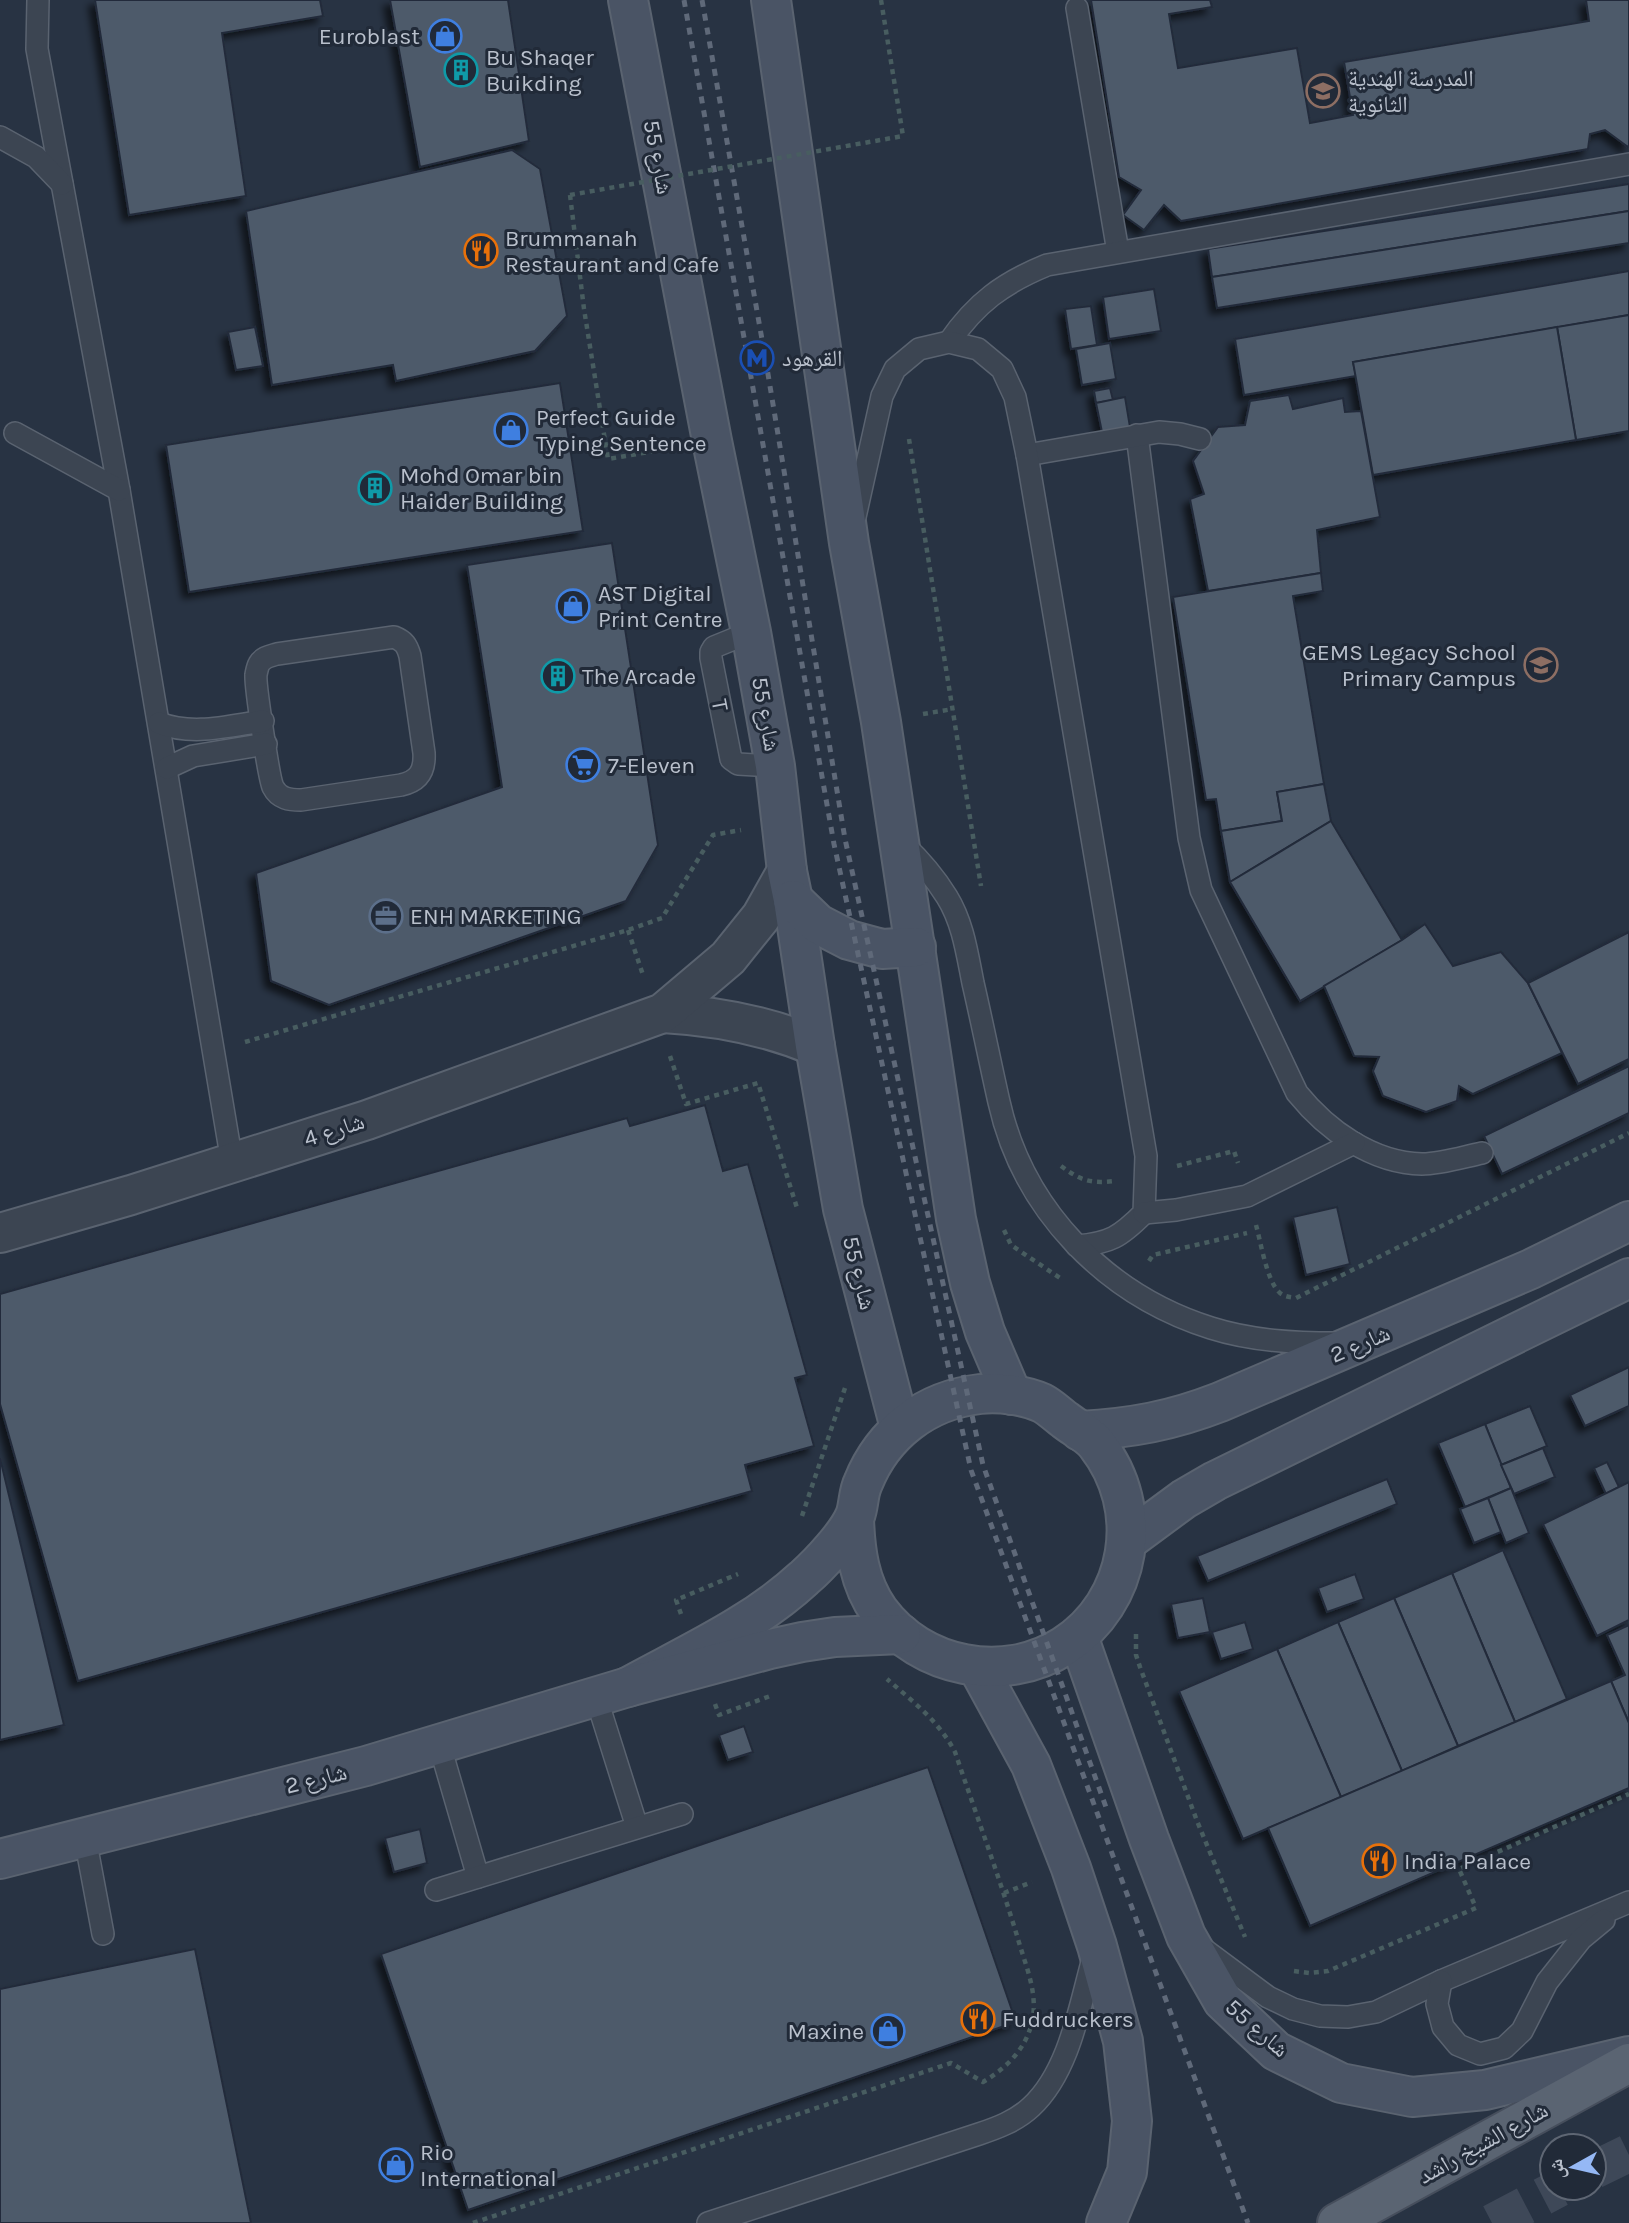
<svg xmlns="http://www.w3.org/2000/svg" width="1629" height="2223" viewBox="0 0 1629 2223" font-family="Karla,'Noto Naskh Arabic',sans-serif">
	<defs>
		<filter id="shadow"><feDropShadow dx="-6" dy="6" stdDeviation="3.5" flood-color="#0009"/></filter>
	</defs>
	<rect width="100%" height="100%" fill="#283343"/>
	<g fill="#4e5a6b" stroke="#232c3a" stroke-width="2" filter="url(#shadow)">
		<path d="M 95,0 L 320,0 L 323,16 L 222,33 L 246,196 L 129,215 Z"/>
		<path d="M 390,0 L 508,0 L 529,141 L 420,167 Z"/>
		<path d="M 1091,0 L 1210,0 L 1212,7 L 1169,14 L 1178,68 L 1297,48 L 1310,123 L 1353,115 L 1344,62 L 1589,21 L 1586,0 L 1629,0 L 1629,145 L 1628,147 L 1605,130 L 1590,134 L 1588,149 L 1181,221 L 1164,205 L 1144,230 L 1123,215 L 1141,190 L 1119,177 Z"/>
		<path d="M 512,150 L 540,169 L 567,316 L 535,351 L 396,381 L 393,365 L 272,385 L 246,211 Z"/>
		<path d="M 1629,184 L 1629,211 L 1212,277 L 1208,249 Z"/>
		<path d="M 1629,211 L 1629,243 L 1217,308 L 1212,277 Z"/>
		<path d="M 1629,271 L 1629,315 L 1353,362 L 1356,376 L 1244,395 L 1235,339 Z"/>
		<path d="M 1154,289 L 1161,331 L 1109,339 L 1103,297 Z"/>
		<path d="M 1091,306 L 1097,345 L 1071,349 L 1065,309 Z"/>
		<path d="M 1629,315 L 1629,431 L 1576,440 L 1557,327 Z"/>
		<path d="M 255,327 L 263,366 L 236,370 L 228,332 Z"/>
		<path d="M 1557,327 L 1576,440 L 1373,475 L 1353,362 Z"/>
		<path d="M 1110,343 L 1116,379 L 1082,385 L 1076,349 Z"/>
		<path d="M 560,383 L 583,531 L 189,592 L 166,445 Z"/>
		<path d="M 1110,388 L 1113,400 L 1096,403 L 1094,391 Z"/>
		<path d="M 1289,395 L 1293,409 L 1343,398 L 1345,412 L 1361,411 L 1380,517 L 1317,530 L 1321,573 L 1208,591 L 1190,499 L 1204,494 L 1193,461 L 1218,427 L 1245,425 L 1250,401 Z"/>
		<path d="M 1125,397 L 1130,427 L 1102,432 L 1096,403 Z"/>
		<path d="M 612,543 L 658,845 L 626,901 L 329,1005 L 271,981 L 256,873 L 502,787 L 467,565 Z"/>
		<path d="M 1321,573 L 1323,591 L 1293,596 L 1324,784 L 1277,792 L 1282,821 L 1221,831 L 1216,799 L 1206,800 L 1173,597 Z"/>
		<path d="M 1324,784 L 1331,821 L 1230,882 L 1221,831 L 1282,821 L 1277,792 Z"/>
		<path d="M 1331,821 L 1402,940 L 1300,1001 L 1230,882 Z"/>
		<path d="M 1425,924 L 1453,966 L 1501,952 L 1528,983 L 1562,1053 L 1473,1094 L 1459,1086 L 1457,1101 L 1426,1112 L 1383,1096 L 1373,1071 L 1379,1057 L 1354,1056 L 1324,986 L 1402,940 Z"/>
		<path d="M 1629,932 L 1629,1059 L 1578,1084 L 1528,983 Z"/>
		<path d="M 1629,1066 L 1629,1113 L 1502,1174 L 1484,1136 Z"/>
		<path d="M 705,1105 L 723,1171 L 748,1164 L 807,1375 L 795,1378 L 814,1446 L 745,1465 L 752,1491 L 78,1681 L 0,1404 L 0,1294 L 627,1118 L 630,1126 Z"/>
		<path d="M 1337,1207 L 1350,1264 L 1306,1275 L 1293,1217 Z"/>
		<path d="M 1629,1367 L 1629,1406 L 1585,1426 L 1570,1395 Z"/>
		<path d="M 1530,1406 L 1547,1446 L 1501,1465 L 1485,1424 Z"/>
		<path d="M 1485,1424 L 1511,1488 L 1465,1507 L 1438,1443 Z"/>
		<path d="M 1543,1448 L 1555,1477 L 1514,1494 L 1501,1465 Z"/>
		<path d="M 0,1458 L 64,1725 L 0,1740 Z"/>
		<path d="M 1607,1462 L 1619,1487 L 1606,1494 L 1594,1468 Z"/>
		<path d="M 1387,1479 L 1397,1504 L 1208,1581 L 1197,1556 Z"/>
		<path d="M 1629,1482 L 1629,1620 L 1597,1636 L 1543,1524 Z"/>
		<path d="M 1511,1488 L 1529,1533 L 1506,1543 L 1488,1498 Z"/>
		<path d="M 1488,1498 L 1501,1532 L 1474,1543 L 1460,1509 Z"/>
		<path d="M 1503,1550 L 1567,1699 L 1515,1722 L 1452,1573 Z"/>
		<path d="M 1452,1573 L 1515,1722 L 1458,1746 L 1394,1598 Z"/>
		<path d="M 1355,1574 L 1364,1599 L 1327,1612 L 1318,1588 Z"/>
		<path d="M 1203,1598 L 1210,1632 L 1178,1638 L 1171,1604 Z"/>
		<path d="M 1394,1598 L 1458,1746 L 1402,1771 L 1338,1622 Z"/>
		<path d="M 1245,1622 L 1253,1649 L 1221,1659 L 1212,1632 Z"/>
		<path d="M 1338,1622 L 1402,1771 L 1341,1797 L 1277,1649 Z"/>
		<path d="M 1629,1625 L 1629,1723 L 1611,1681 L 1625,1675 L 1607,1635 Z"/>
		<path d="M 1277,1649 L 1341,1797 L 1243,1839 L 1179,1691 Z"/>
		<path d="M 1611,1681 L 1629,1723 L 1629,1788 L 1310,1926 L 1268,1828 Z"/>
		<path d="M 744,1726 L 753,1752 L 728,1760 L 719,1735 Z"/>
		<path d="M 928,1767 L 1016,2022 L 468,2210 L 381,1954 Z"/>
		<path d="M 420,1829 L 427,1863 L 394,1872 L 385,1838 Z"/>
		<path d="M 195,1949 L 251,2223 L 0,2223 L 0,1989 Z"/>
	</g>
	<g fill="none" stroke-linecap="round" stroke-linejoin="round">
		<g stroke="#3e4858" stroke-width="38" stroke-dasharray="38 19" stroke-linecap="butt">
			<path d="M 1594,2170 L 1629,2153"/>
			<path d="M 1492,2223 L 1559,2188"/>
		</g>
		<defs>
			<g id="lane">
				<path d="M 38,0 L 37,49 L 119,490 L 232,1162"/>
				<path d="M 1077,8 L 1118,252"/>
				<path d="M 0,137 L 36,157 L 62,184"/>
				<path d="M 949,342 C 976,303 1003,283 1047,265 L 1629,164"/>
				<path d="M 15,433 L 119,490"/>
				<path d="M 1137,435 L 1189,838 L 1201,890 L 1297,1093 C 1327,1130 1372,1163 1422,1164 C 1441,1164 1463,1157 1482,1153"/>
				<path d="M 1027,455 L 1159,432 L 1180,434 L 1200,439"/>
				<path d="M 855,517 L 882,396 L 895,369 L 919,349 L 949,342 L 978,349 L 1002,369 L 1015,397 L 1027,455 L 1146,1156 L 1144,1213 C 1120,1237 1110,1243 1077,1246"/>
				<path d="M 751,632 L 714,647 L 711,652 L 711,658 L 731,759 L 738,764 L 775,766"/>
				<path d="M 394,637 C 404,641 407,645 410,656 L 424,753 C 425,771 419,781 401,785 L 301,800 C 290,800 279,799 273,787 C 269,779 255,685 256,675 C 256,674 258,665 259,664 C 263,657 270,656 277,654 Z"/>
				<path d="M 159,723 C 193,736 228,726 263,721"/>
				<path d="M 167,768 L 193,756 L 266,744"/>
				<path d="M 903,844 C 920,860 934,876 947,897 C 963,923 967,953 973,983 C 982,1022 990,1062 999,1102 C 1023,1210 1106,1295 1211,1328 C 1252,1341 1295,1343 1337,1343"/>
				<path d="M 1144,1213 L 1176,1210 L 1247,1196 L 1354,1143"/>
				<path d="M 596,1697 L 637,1827"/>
				<path d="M 439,1743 L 478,1877"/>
				<path d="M 85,1838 L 103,1934"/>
				<path d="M 436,1890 L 682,1814"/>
				<path d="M 1202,1948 L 1268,1997 L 1293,2009 L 1320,2016 L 1348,2017 L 1376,2012 L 1441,1981 L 1629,1902"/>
				<path d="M 1441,1981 L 1437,2004 L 1443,2027 L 1458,2045 L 1480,2054 L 1504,2048 L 1522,2031 L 1547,1982 L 1581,1939 L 1604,1920"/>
				<path d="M 708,2223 L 979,2134 C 997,2128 1016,2121 1031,2107 C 1070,2071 1080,2004 1094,1955"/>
			</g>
			<g id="street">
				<path d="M 663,1013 C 716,1016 766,1025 815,1046"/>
				<path d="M 0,1233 L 131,1195 L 367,1120 L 663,1013 L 728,958 L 761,917 L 787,871"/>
			</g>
			<g id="secondary">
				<path d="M 628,0 L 712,441 L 751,632 L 775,766 L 787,871 L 793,900 L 815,1046 L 843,1209 L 900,1428"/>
				<path d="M 771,0 L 849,543 L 881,722 L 956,1219 L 970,1283 L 985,1332 L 1012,1395"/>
				<path d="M 793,900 L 818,924 L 849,940 L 882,949 L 916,947"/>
				<path d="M 1080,1431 C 1132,1428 1171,1421 1220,1402 L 1531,1269 L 1629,1221"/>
				<path d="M 1127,1541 L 1184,1499 L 1215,1481 L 1629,1278"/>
				<path d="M 1078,1636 L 1149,1839 L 1186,1936 L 1223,2001 L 1276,2051 L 1341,2083 L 1412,2097 L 1485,2090 L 1629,2056"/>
				<path d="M 978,1668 L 1031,1765 L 1071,1868 L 1097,1946 L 1123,2041 L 1132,2121 L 1127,2172 L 1106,2223"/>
				<path d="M 628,1687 C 688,1654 753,1625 804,1578 C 819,1565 847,1535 855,1516 C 859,1506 858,1493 863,1483 C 883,1433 926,1400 980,1394 C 999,1392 1025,1395 1042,1403 C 1050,1407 1058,1415 1065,1420 C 1075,1428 1090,1435 1097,1445 C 1147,1509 1132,1602 1064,1646 C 1004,1684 921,1668 879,1611 C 859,1583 855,1550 854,1518"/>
				<path d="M 0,1859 L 366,1766 L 628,1687 L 770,1649 L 802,1642 L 835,1637 L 901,1634"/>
			</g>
			<path id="primary" d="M 1337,2223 L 1629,2063"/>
		</defs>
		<use href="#lane" stroke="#5a6370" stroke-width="24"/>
		<use href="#street" stroke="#5a6370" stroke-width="42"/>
		<use href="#secondary" stroke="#5a6370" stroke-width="42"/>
		<use href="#primary" stroke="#464e5c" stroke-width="42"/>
		<g stroke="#485d60" stroke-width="4.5" stroke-dasharray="5 5" stroke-linecap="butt">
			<path d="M 881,0 L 903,136"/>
			<path d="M 570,195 L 584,309 L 608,459 L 672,448"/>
			<path d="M 909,439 L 981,886"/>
			<path d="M 923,714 L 953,709"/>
			<path d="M 628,930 L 643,975"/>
			<path d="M 245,1042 L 628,930 L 662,918 L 713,835 L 741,830"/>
			<path d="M 670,1056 L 686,1104 L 758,1083 L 797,1208"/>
			<path d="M 1061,1166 C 1080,1180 1090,1184 1114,1181"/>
			<path d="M 1177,1166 L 1234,1151 L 1238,1163"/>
			<path d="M 1256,1225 C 1261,1243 1267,1282 1280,1293 C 1285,1297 1290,1297 1296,1298 L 1629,1133"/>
			<path d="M 1004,1230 L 1011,1245 L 1060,1278"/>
			<path d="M 1149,1261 L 1153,1255 L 1247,1233"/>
			<path d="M 802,1516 L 845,1388"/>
			<path d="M 681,1614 L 676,1600 L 738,1574"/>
			<path d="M 1136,1634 L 1136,1655 L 1140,1667 L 1197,1821 L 1245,1937"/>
			<path d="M 715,1704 L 719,1715 L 773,1695"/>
			<path d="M 1004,1893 L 1032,1882"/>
			<path d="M 1294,1971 L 1309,1973 L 1328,1971 L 1476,1908 L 1459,1869 L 1629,1794"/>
			<path d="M 473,2223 L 951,2063 L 983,2082 C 1008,2067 1028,2047 1033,2017 C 1037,1990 1025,1964 1018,1939 C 999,1876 976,1814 955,1752 C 939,1721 912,1701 887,1679"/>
		</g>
		<use href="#lane" stroke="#3c4552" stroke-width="21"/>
		<use href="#street" stroke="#3c4552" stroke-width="38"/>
		<use href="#secondary" stroke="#4a5465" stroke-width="38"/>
		<use href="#primary" stroke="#5a6472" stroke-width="38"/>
		<g stroke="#5f6979" stroke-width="5" stroke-dasharray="7 7" stroke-linecap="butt">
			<path d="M 684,0 L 834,844 L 971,1470 L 1248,2223"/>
			<path d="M 702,0 L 766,362 L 845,839 L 983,1465 L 1107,1810"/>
		</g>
		<path stroke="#485d60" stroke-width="4.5" stroke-dasharray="5 5" stroke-linecap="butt" d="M 570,195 L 903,136"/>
	</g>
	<defs>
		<symbol id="shop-ring" viewBox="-11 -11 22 22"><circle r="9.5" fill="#212a38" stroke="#3f7fe0" stroke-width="1.5"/><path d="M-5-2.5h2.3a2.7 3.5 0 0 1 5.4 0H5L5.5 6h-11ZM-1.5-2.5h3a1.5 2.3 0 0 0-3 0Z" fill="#3f7fe0"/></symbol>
		<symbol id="building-ring" viewBox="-11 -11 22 22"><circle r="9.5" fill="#212a38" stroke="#0f9aa8" stroke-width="1.5"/><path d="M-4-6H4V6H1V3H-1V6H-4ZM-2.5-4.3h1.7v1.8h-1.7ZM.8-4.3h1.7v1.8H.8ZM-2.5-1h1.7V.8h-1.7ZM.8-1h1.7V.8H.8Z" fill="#0f9aa8"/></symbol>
		<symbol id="school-ring" viewBox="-11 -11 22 22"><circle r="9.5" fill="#212a38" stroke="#8d6e63" stroke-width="1.5"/><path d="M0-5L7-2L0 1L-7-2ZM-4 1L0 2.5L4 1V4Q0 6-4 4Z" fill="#8d6e63"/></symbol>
		<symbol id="restaurant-ring" viewBox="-11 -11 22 22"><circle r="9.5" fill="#212a38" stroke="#e8710a" stroke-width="1.5"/><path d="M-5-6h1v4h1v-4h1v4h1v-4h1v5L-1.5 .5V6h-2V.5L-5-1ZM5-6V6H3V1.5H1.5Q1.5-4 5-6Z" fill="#e8710a"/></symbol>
		<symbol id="metro-ring" viewBox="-11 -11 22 22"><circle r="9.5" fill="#212a38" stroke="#1a4fb4" stroke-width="1.5"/><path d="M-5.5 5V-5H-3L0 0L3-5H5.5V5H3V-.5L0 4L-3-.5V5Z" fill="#1a4fb4"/></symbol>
		<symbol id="university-ring" viewBox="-11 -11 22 22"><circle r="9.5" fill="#212a38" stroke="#8d6e63" stroke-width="1.5"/><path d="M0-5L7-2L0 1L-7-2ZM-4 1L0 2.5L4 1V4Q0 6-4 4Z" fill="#8d6e63"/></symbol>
		<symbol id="supermarket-ring" viewBox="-11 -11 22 22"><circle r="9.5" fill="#212a38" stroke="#3f7fe0" stroke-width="1.5"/><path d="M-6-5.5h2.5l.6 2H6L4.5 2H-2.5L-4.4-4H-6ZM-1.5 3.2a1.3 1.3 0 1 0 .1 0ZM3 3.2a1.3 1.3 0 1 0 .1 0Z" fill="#3f7fe0"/></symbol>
		<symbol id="office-ring" viewBox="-11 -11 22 22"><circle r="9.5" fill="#212a38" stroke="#5c6f8a" stroke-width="1.5"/><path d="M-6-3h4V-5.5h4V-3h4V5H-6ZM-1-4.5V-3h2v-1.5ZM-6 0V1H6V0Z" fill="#5c6f8a"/></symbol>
	</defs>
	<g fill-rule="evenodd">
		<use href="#shop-ring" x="426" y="17" width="38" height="38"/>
		<use href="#building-ring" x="442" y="51" width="38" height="38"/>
		<use href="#school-ring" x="1304" y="72" width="38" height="38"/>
		<use href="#restaurant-ring" x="462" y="232" width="38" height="38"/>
		<use href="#metro-ring" x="738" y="339" width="38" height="38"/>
		<use href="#shop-ring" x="492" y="411" width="38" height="38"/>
		<use href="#building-ring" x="356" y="469" width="38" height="38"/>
		<use href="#shop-ring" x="554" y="587" width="38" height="38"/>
		<use href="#university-ring" x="1522" y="646" width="38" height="38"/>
		<use href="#building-ring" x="539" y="657" width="38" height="38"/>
		<use href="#supermarket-ring" x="564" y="746" width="38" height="38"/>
		<use href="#office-ring" x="367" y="897" width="38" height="38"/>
		<use href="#restaurant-ring" x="1360" y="1842" width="38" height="38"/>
		<use href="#restaurant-ring" x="959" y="2000" width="38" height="38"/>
		<use href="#shop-ring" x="869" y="2012" width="38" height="38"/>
		<use href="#shop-ring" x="377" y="2146" width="38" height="38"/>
	</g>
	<g text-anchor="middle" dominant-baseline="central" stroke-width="6" stroke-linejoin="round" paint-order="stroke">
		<g font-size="23" fill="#b9c0cc" stroke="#212a38" text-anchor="start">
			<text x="420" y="36" text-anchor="end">Euroblast</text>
			<text x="486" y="57">Bu Shaqer<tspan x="486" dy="26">Buikding</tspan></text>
			<text x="1348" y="78">المدرسة الهندية<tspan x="1348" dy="26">الثانوية</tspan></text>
			<text x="505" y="238">Brummanah<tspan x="505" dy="26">Restaurant and Cafe</tspan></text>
			<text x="782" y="358">القرهود</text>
			<text x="536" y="417">Perfect Guide<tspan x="536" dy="26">Typing Sentence</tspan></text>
			<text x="400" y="475">Mohd Omar bin<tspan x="400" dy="26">Haider Building</tspan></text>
			<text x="598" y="593">AST Digital<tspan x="598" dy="26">Print Centre</tspan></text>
			<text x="1516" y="652" text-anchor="end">GEMS Legacy School<tspan x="1516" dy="26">Primary Campus</tspan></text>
			<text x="582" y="676">The Arcade</text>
			<text x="608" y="765">7-Eleven</text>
			<text x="410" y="916">ENH MARKETING</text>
			<text x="1404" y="1861">India Palace</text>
			<text x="1002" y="2019">Fuddruckers</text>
			<text x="864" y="2031" text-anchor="end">Maxine</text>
			<text x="420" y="2152">Rio<tspan x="420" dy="26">International</tspan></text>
		</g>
		<g font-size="23" fill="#b9c0cc" stroke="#212a38">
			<text transform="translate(658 157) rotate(79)">شارع 55</text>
			<text transform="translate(720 705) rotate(79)">T</text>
			<text transform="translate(766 714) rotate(80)">شارع 55</text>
			<text transform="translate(334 1130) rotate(-18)">شارع 4</text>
			<text transform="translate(859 1273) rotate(76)">شارع 55</text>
			<text transform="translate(1360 1344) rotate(-23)">شارع 2</text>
			<text transform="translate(316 1779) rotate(-14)">شارع 2</text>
			<text transform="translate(1257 2028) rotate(41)">شارع 55</text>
			<text transform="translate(1483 2143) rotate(-29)">شارع الشيخ راشد</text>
		</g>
	</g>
	<g transform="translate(1573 2167) rotate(262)"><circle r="33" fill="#212a38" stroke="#5e6673" stroke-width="2"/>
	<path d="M0-5L12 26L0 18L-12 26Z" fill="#95b8f5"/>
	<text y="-10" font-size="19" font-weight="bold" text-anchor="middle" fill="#b9c0cc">ش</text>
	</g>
</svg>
